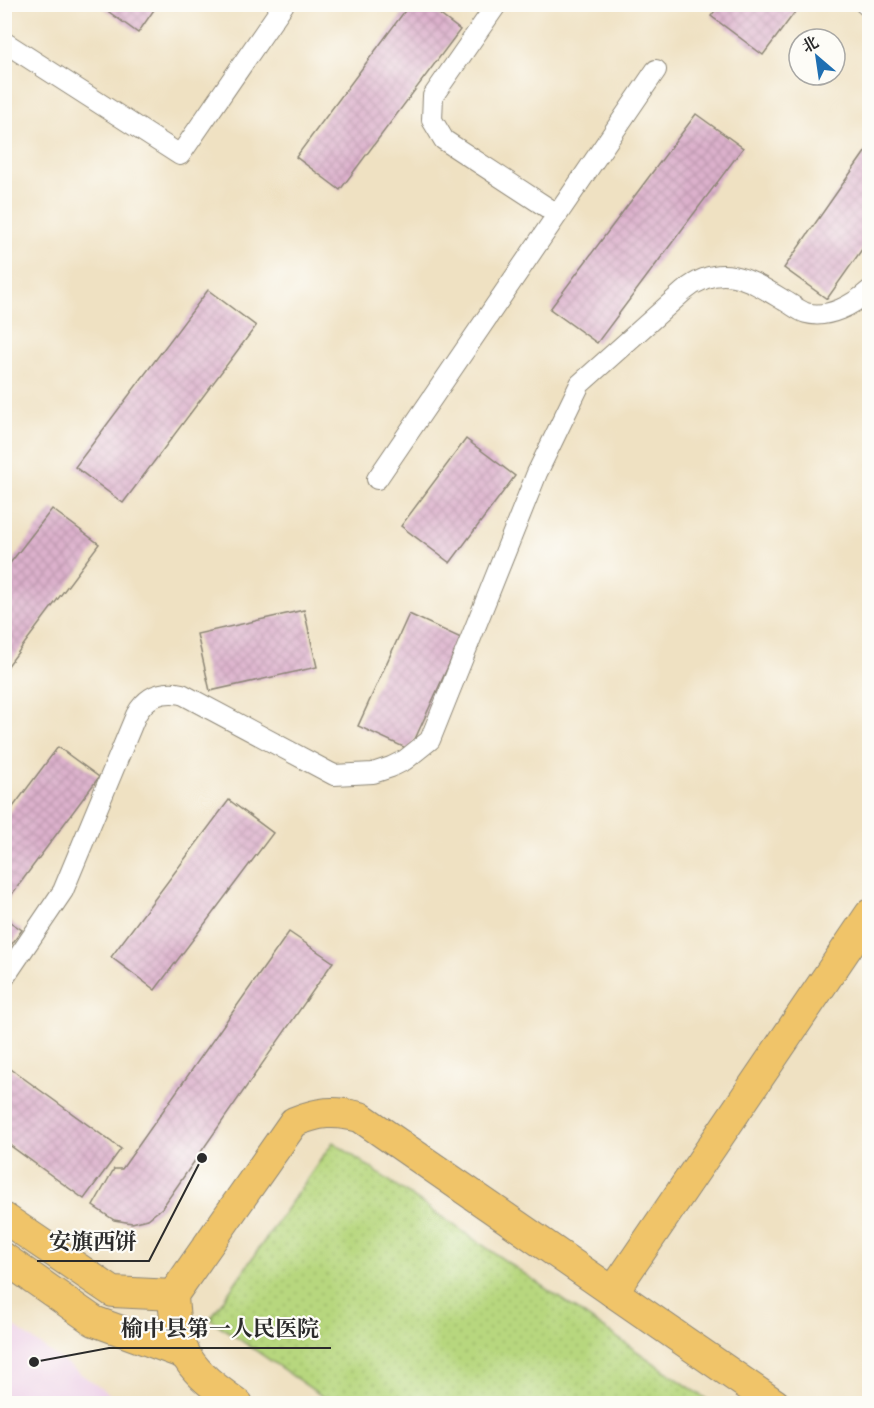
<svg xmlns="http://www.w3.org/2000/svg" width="874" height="1408" viewBox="0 0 874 1408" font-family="'EB Garamond','Noto Serif SC',serif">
	<defs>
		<pattern id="park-dots" width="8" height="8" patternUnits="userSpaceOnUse" patternTransform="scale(1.5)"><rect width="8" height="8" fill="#b7d77e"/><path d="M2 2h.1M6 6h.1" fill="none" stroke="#9eb96d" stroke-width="1.8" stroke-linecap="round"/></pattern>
		<pattern id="building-cross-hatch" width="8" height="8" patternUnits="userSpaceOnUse" patternTransform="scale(1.5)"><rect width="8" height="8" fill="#dcb1cc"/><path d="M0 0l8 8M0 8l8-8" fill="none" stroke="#bd98af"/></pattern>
	</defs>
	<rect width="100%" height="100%" fill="#fdfcf7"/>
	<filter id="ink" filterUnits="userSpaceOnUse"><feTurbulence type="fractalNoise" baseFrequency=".0167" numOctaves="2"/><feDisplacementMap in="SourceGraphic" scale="12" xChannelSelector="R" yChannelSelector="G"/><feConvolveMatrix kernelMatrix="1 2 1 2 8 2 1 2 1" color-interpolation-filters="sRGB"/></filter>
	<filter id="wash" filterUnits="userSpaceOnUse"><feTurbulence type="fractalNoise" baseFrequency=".008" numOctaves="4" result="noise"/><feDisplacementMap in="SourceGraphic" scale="24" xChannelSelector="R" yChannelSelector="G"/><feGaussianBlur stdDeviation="1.35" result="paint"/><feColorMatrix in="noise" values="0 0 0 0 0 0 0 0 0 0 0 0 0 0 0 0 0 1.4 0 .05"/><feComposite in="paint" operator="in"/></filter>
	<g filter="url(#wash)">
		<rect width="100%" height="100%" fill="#efe1c2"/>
		<path fill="#edd0e8" d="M 5,1320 L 122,1403 L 5,1403 Z"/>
		<path fill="url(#park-dots)" stroke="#718154" stroke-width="1.5" d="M 333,1142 L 712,1403 L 332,1403 L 210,1319 Z"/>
		<g id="blocks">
			<g fill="url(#building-cross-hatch)">
				<path d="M 98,4 L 158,4 L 138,33 Z"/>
				<path d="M 410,4 L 426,4 L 460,30 L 340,190 L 296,157 Z"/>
				<path d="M 720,4 L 801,4 L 763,55 L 711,16 Z"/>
				<path d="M 696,114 L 743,148 L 597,343 L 550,309 Z"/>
				<path d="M 870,145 L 870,238 L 827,299 L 784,268 Z"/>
				<path d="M 208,290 L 256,326 L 123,503 L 75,467 Z"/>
				<path d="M 466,439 L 515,476 L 450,563 L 401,526 Z"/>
				<path d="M 52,509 L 99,544 L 4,671 L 4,571 Z"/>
				<path d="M 304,610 L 317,667 L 210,691 L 197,634 Z"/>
				<path d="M 409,614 L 461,638 L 410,750 L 358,726 Z"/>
				<path d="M 58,747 L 99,777 L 4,905 L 4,819 Z"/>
				<path d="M 229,800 L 273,833 L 155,990 L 111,957 Z"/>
				<path d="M 4,918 L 22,930 L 4,955 Z"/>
				<path d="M 289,932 L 333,962 L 162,1208 L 148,1219 L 132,1223 L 114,1220 L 93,1206 L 114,1169 L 122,1169 Z"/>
				<path d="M 4,1064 L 121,1149 L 84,1199 L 4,1141 Z"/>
			</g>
		</g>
	</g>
	<g filter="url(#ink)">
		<use href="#blocks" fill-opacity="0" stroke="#8d8676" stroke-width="1.5"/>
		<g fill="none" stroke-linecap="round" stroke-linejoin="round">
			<defs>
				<g id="street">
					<path d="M 497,4 L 433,96 L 432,120 L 444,140 L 557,214"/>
					<path d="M 865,4 L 870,8"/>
					<path d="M 4,42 L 180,155 L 284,4"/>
					<path d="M 377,479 L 656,70"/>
					<path d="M 4,978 L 63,891 L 136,715 C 146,697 161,690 182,694 L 334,775 L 373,773 L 391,767 L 405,760 L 430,740 L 537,473 L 580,384 L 684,291 C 722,260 750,280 785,301 C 791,304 799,311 806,313 C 828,319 853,305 870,290"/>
				</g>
				<g id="primary">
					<path d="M 4,1218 L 113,1292 L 173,1295"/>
					<path d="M 4,1258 L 94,1321 L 184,1354"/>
					<path d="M 613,1292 L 870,914"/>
					<path d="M 238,1404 C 190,1370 176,1356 173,1295 L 294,1122 C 318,1112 334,1110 360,1117 L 775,1404"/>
				</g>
			</defs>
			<use href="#street" stroke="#8d8676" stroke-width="22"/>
			<use href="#primary" stroke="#8d8676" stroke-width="32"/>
			<use href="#street" stroke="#fff" stroke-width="20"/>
			<use href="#primary" stroke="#f0c469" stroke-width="30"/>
		</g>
	</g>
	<path fill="none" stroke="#2b2b2b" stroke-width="2" d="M202 1158L149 1261H37M34 1362L109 1348H331"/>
	<g fill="#2b2b2b" stroke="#fdfcf7" stroke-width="2">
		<circle cx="202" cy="1158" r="6"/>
		<circle cx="34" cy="1362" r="6"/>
	</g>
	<g font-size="22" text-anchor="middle" font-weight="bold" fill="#2b2b2b" stroke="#fdfcf7" stroke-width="4.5" stroke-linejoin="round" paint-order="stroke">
		<text x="93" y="1249">安旗西饼</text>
		<text x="220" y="1336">榆中县第一人民医院</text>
	</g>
	<rect width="874" height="1408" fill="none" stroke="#fdfcf7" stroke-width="24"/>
	<g transform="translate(817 57) rotate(331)"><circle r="28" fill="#fdfcf7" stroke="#a9a8a5" stroke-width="1.5"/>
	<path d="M0-4.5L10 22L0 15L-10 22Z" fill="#1f6fb2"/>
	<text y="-9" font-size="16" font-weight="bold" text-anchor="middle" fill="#2b2b2b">北</text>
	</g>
</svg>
